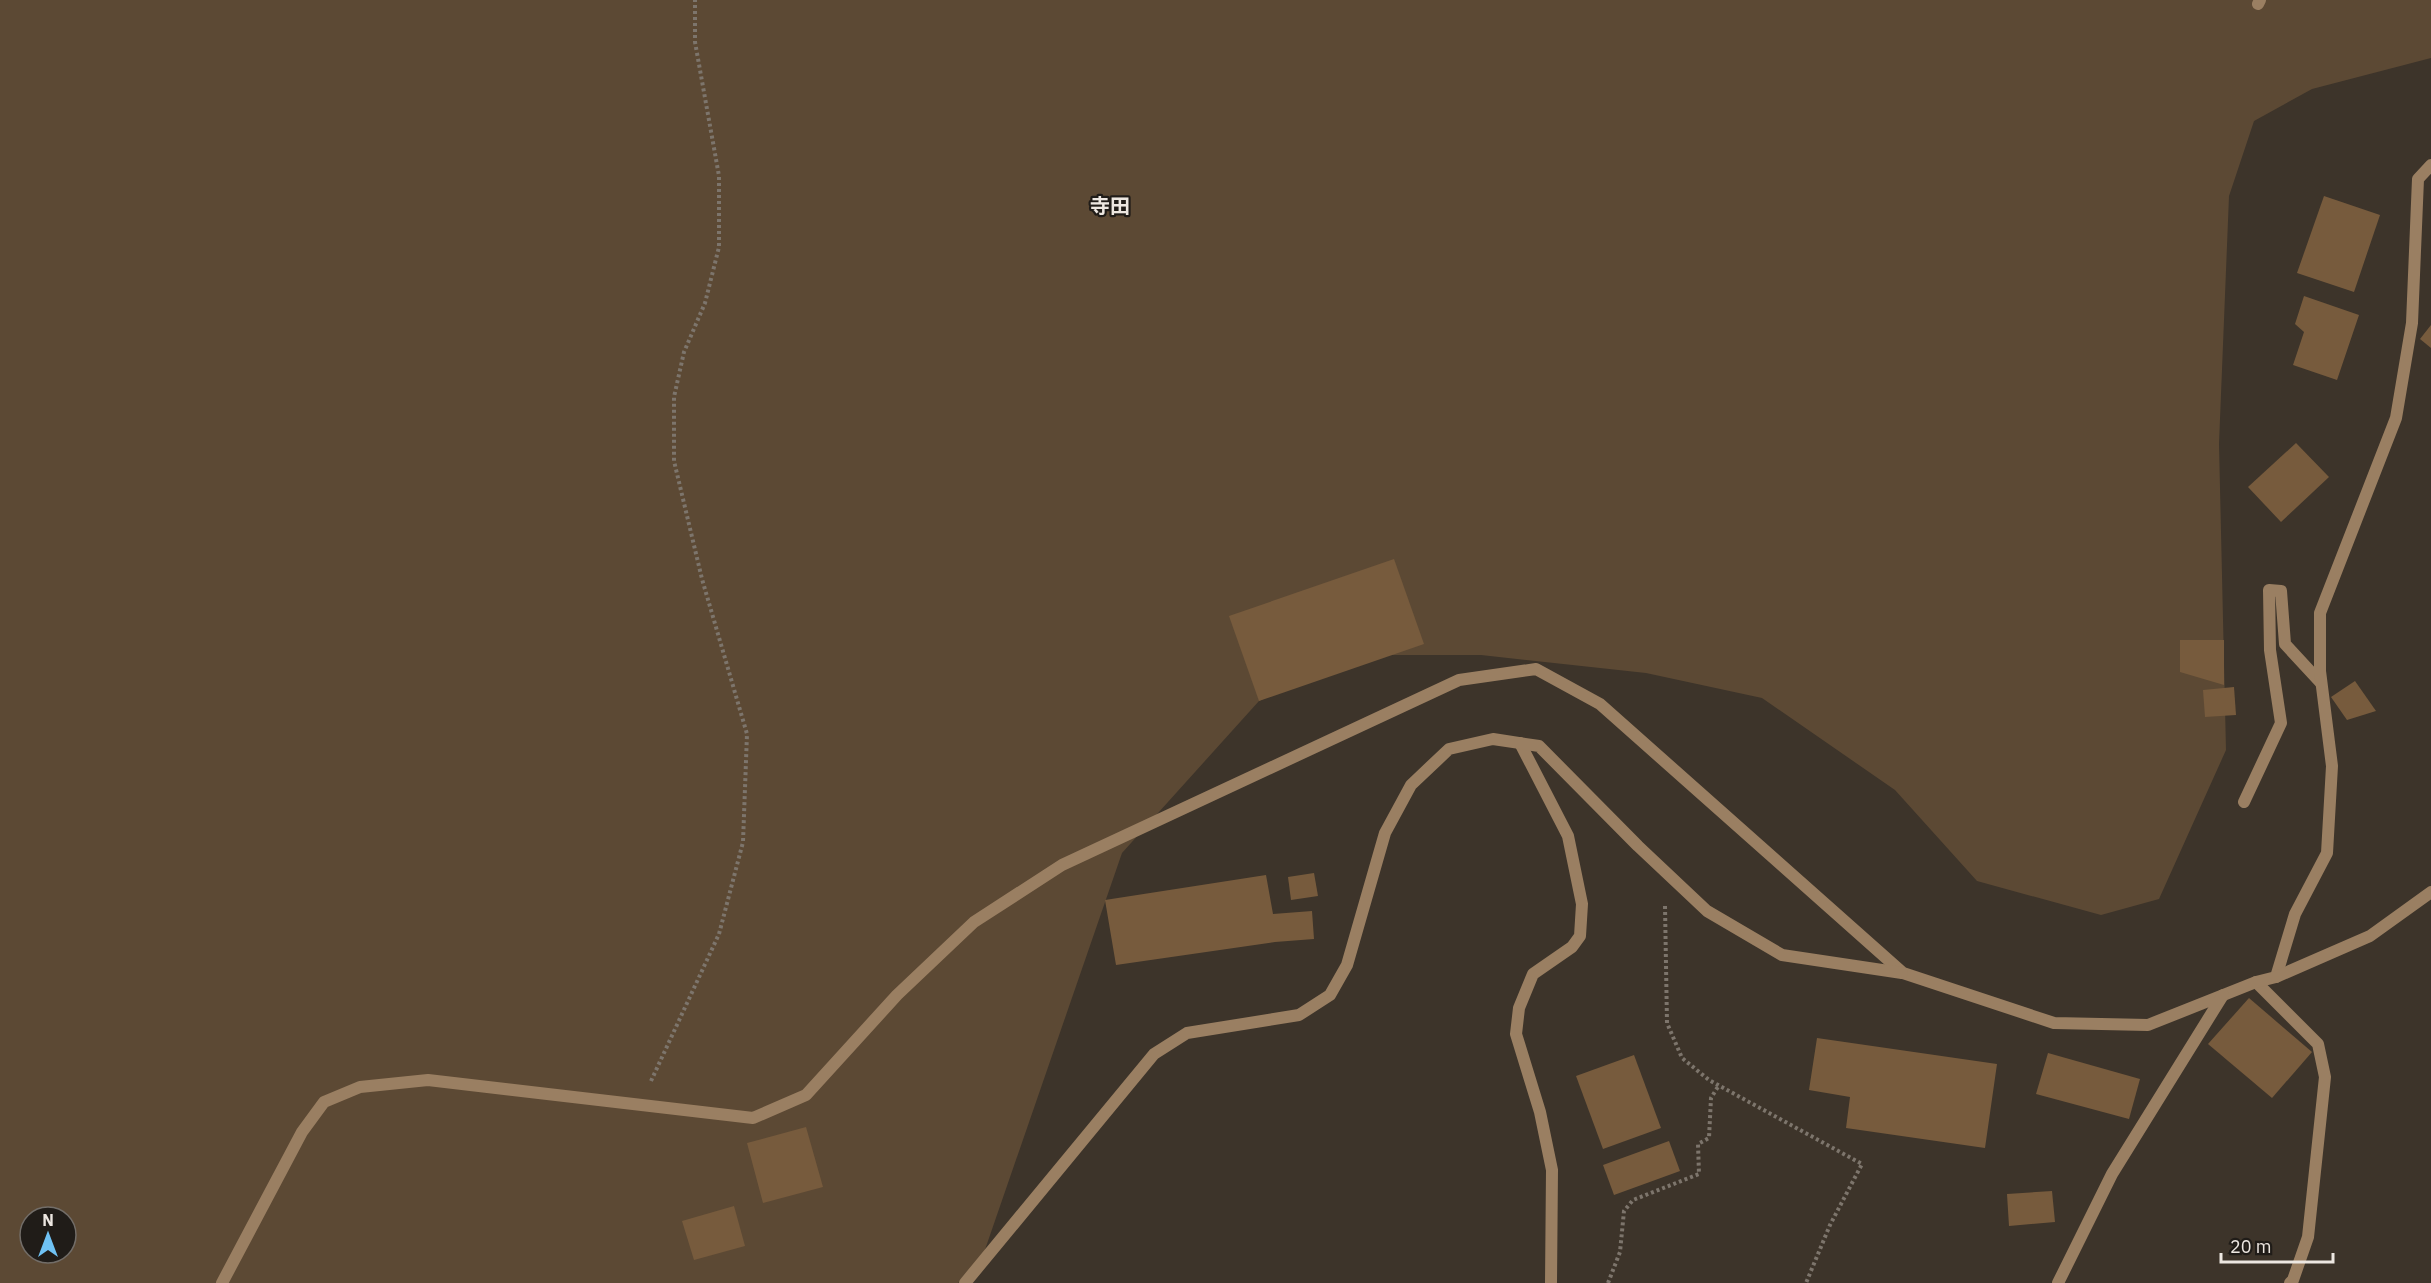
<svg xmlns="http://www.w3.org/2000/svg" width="2431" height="1283" viewBox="0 0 2431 1283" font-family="'IBM Plex Sans','Noto Sans JP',sans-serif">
	<rect width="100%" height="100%" fill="#3d342a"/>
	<path fill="#5c4934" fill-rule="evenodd" d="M 0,0 L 2431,0 L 2431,58 L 2312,89 L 2254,121 L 2229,196 L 2219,444 L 2226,750 L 2159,899 L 2101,915 L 1977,881 L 1895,790 L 1762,698 L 1646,673 L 1481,655 L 1357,655 L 1259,701 L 1122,853 L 979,1267 L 958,1283 L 0,1283 ZM 30,1217 L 66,1217 L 66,1253 L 30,1253 Z"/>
	<g fill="#775b3d">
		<path d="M 2324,196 L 2380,215 L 2354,292 L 2297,273 Z"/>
		<path d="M 2304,296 L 2359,315 L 2337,380 L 2293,365 L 2304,332 L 2295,324 Z"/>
		<path d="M 2431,325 L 2431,348 L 2420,339 Z"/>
		<path d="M 2296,443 L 2329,477 L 2281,522 L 2248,487 Z"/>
		<path d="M 1394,559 L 1424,644 L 1259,701 L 1229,616 Z"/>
		<path d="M 2180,640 L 2224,640 L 2224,685 L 2180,672 Z"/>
		<path d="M 2355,681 L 2376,711 L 2347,720 L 2331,697 Z"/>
		<path d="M 2234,687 L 2236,715 L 2205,717 L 2203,690 Z"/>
		<path d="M 1314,873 L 1318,896 L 1291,900 L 1288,877 Z"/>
		<path d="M 1266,875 L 1273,914 L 1312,911 L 1314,939 L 1275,942 L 1116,965 L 1105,900 Z"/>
		<path d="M 2249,998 L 2312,1052 L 2272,1098 L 2208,1044 Z"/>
		<path d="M 1817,1038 L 1997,1064 L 1985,1148 L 1846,1128 L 1850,1097 L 1809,1090 Z"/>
		<path d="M 2048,1053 L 2140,1079 L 2129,1119 L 2036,1094 Z"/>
		<path d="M 1634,1055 L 1661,1128 L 1603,1149 L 1576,1076 Z"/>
		<path d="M 806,1127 L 823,1187 L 763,1203 L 747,1143 Z"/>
		<path d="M 1669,1141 L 1680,1171 L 1614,1195 L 1603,1165 Z"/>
		<path d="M 2052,1191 L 2055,1222 L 2009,1226 L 2007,1194 Z"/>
		<path d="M 734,1206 L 745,1246 L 694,1260 L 682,1221 Z"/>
	</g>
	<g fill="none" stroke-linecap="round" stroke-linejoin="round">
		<g stroke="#7d756c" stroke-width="4" stroke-dasharray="3 3" stroke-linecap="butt">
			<path d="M 1665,906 L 1667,1023 L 1682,1058 L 1709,1080 L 1862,1164 L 1830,1225 L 1806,1283"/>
			<path d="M 651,1081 L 719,934 L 743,842 L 747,734 L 702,579 L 674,461 L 674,397 L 684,352 L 705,303 L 719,247 L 719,176 L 695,42 L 695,0"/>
			<path d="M 1608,1283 L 1620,1252 L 1624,1211 L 1633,1200 L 1699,1174 L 1698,1144 L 1709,1138 L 1711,1098 L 1719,1085"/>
		</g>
		<g stroke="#9a7f62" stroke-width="12">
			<path d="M 2258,4 L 2260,0"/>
			<path d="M 1520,743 L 1568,836 L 1582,904 L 1580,936 L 1572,947 L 1533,974 L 1519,1008 L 1516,1034 L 1540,1112 L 1552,1170 L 1551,1283"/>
			<path d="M 2244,802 L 2281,723 L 2270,650 L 2269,590 L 2281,591 L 2285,644 L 2321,683"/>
			<path d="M 2276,977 L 2295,914 L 2327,853 L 2332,766 L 2320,671 L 2320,613 L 2396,418 L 2412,323 L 2418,179 L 2431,165"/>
			<path d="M 2256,982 L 2318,1044 L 2325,1077 L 2308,1237 L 2293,1280 L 2290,1283"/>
			<path d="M 222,1283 L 302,1132 L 324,1102 L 360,1087 L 428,1080 L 753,1118 L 806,1095 L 897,995 L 974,922 L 1062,865 L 1459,680 L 1536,669 L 1600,704 L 1903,973 L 2054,1023 L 2148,1025 L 2256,982 L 2276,977 L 2370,936 L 2431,892"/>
			<path d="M 965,1283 L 1154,1054 L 1187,1033 L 1299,1015 L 1330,995 L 1347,965 L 1385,833 L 1411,785 L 1449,749 L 1493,739 L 1539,746 L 1638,846 L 1707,911 L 1782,955 L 1902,973"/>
			<path d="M 2058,1283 L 2112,1174 L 2223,995"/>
		</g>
	</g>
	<g text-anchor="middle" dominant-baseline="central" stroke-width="4.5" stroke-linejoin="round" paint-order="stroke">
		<g font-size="20" font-weight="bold" fill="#ede7e1" stroke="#201c18">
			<text x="1110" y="205">寺田</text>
		</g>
	</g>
	<g transform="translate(48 1235)"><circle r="28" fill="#201c18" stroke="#726d68" stroke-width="1.5"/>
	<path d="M0-4.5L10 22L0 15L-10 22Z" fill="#6fc2f4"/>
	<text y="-9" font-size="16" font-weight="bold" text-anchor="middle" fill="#ede7e1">N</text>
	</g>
	<path d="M2221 1253v9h112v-9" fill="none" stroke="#ede7e1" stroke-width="3"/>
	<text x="2230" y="1253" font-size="18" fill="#ede7e1" stroke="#201c18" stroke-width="4.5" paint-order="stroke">20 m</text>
</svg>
